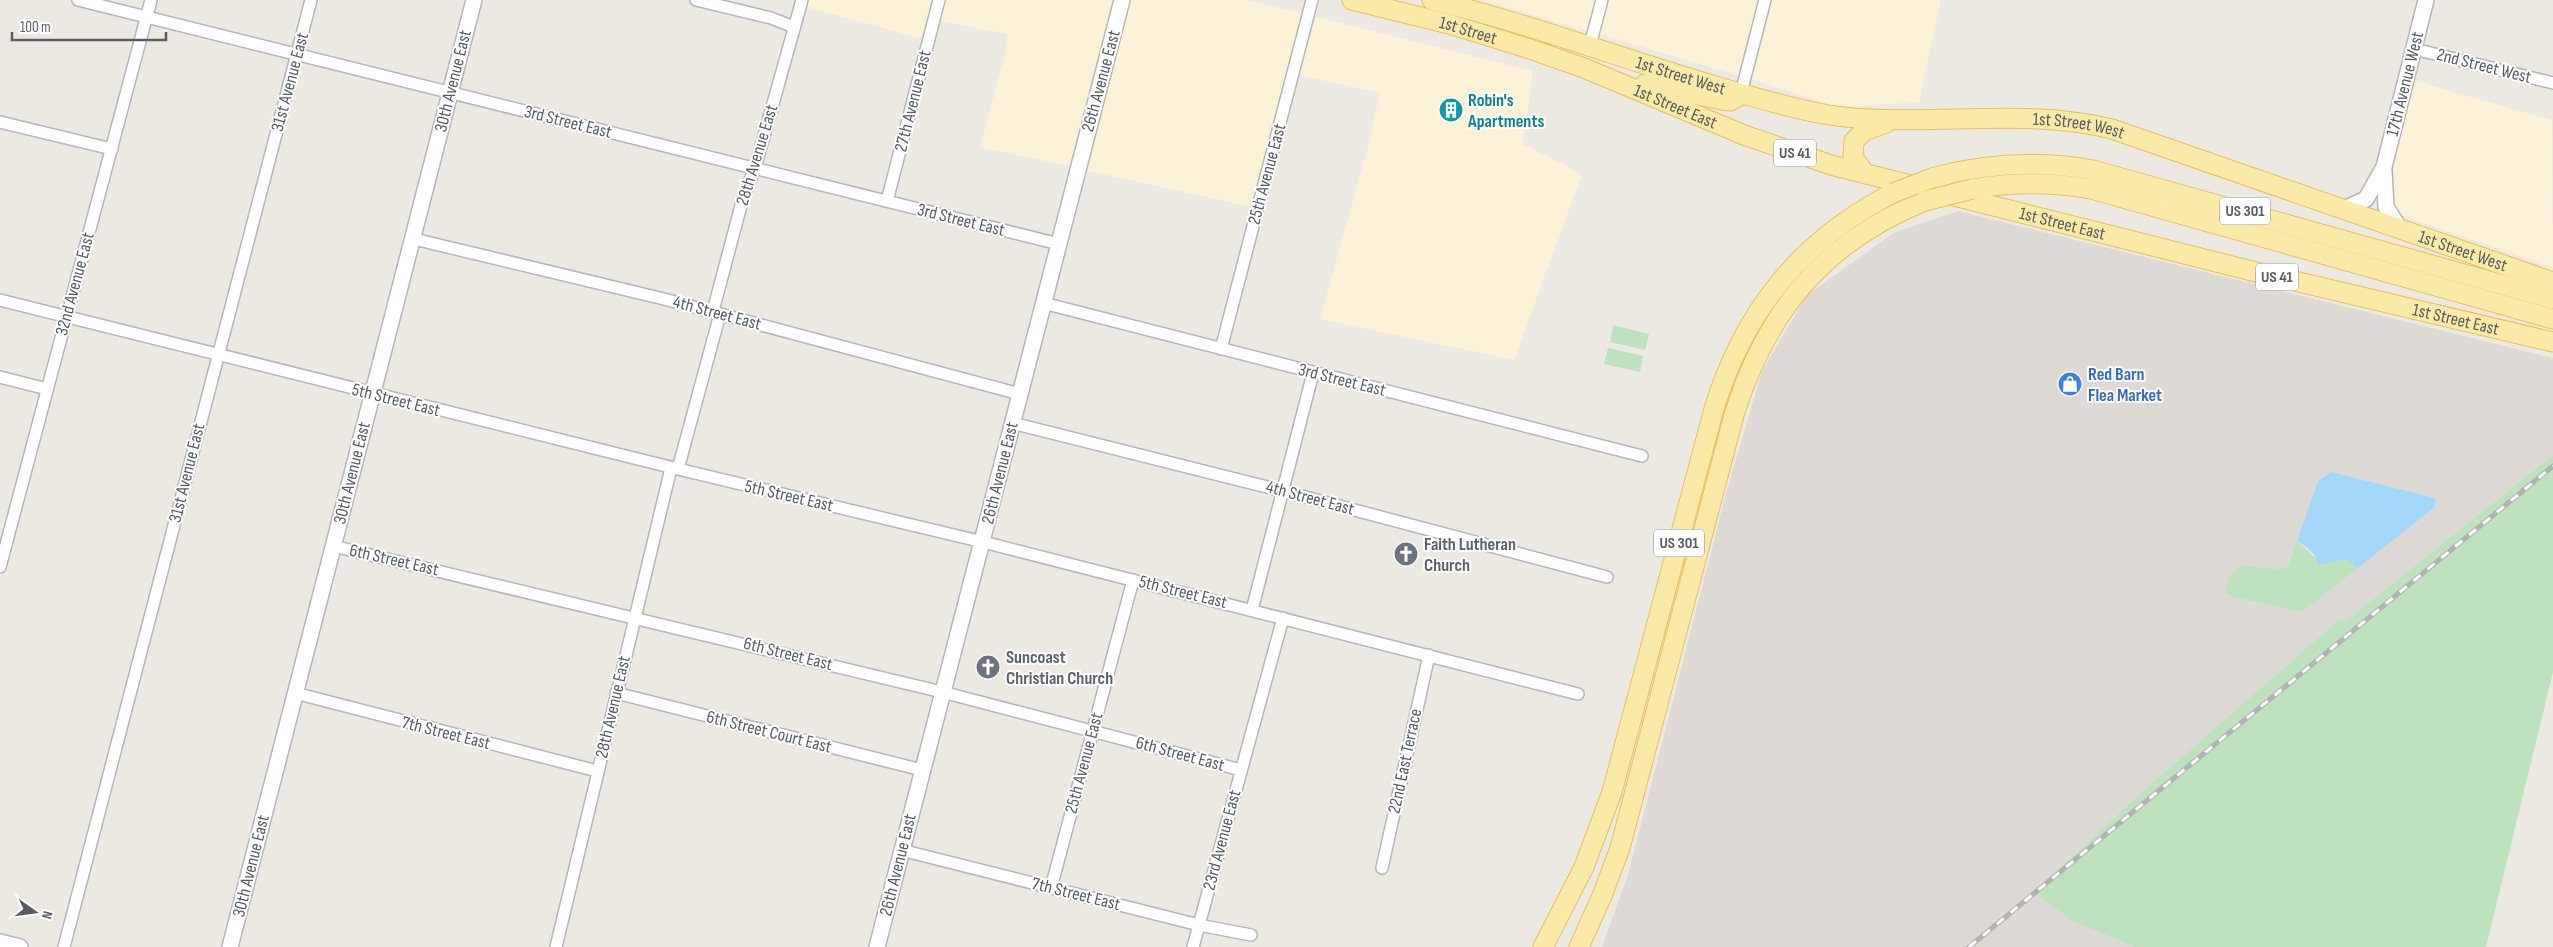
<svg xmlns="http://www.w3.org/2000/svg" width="2553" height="947" viewBox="0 0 2553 947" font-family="'Sofia Sans Condensed',sans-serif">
	<rect width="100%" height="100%" fill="#ebe9e1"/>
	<g fill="#fbf1d6">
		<path d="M 808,0 L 933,0 L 923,39 L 806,7 Z"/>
		<path d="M 945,0 L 1114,0 L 1073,167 L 980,147 L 1005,54 L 1007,34 L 940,21 Z"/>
		<path d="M 1126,0 L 1246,0 L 1304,14 L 1252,207 L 1084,170 Z"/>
		<path d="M 1480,0 L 1594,0 L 1587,31 Z"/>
		<path d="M 1607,0 L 1759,0 L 1740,76 L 1599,34 Z"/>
		<path d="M 1771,0 L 1941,0 L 1919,102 L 1840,108 L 1751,79 Z"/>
		<path d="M 1316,17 L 1533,71 L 1523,144 L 1582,174 L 1514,360 L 1320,319 L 1368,147 L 1380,93 L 1299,75 Z"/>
		<path d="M 2412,80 L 2552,120 L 2553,268 L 2392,212 L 2388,197 L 2391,165 Z"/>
	</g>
	<path fill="#dddad5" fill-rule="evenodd" d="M 1958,211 L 2553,358 L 2553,455 L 2347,620 L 2340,619 L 2152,783 L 2034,892 L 2072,921 L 2135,947 L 1602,947 L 1628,875 L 1726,494 L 1762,371 L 1807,295 L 1895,232 ZM 2318,481 L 2435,498 L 2435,507 L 2302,612 L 2241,565 L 2276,569 L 2288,567 Z"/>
	<g fill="#bfe2be">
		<path d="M 1613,325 L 1649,334 L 1645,350 L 1610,342 Z"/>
		<path d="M 1608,348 L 1643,356 L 1640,372 L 1604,364 Z"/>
		<path d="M 2553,455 L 2553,672 L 2486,947 L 2135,947 L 2072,921 L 2034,892 L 2152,783 L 2340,619 L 2347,620 Z"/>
		<path d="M 2297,541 L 2317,559 L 2347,558 L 2358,568 L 2302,612 L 2234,597 L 2225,593 L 2230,576 L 2241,565 L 2276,569 L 2288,567 Z"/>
	</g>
	<path fill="#a3d6f9" d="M 2331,472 L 2435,498 L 2435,507 L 2358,568 L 2347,559 L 2318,565 C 2317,553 2306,547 2297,541 L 2318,481 Z"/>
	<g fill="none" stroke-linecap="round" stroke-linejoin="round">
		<defs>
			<g id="minor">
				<path d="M 78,0 L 1059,244"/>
				<path d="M 696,0 L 771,18 L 794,27"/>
				<path d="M 1590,45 L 1602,0"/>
				<path d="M 2414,49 L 2553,83"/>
				<path d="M 1741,93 L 1765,0"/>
				<path d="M 0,122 L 112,149"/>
				<path d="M 887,201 L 939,0"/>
				<path d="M 414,239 L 664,299 L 1020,394"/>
				<path d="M 0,300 L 678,469 L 983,542 L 1578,694"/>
				<path d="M 1043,303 L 1642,456"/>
				<path d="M 713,311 L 743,198 L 755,168 L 802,0"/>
				<path d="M 1221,349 L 1312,0"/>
				<path d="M 0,377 L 47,389"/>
				<path d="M 1012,423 L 1283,491 L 1607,577"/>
				<path d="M 678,469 L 720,314"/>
				<path d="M 333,546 L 942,692 L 1241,770"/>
				<path d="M 0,567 L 151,0"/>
				<path d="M 1252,610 L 1313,373"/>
				<path d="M 295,693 L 597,771"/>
				<path d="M 616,693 L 922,770"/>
				<path d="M 901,850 L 1199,925 L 1251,935"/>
				<path d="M 1382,868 L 1429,655"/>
				<path d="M 1051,888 L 1133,580"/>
				<path d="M 64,947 L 311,0"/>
				<path d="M 556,947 L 671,468"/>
				<path d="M 1193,947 L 1283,618"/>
			</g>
			<g id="tertiary">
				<path d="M 2384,171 L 2386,207 L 2400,229"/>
				<path d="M 2344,209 L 2366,199 L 2384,167 L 2426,0"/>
				<path d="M 0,942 L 20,947"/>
				<path d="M 230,947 L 474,0"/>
				<path d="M 877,947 L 1122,0"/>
			</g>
			<g id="primary">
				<path id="s1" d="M 1352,0 L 1449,24 L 1527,48 L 1584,68 L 1744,135 L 1831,165 L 2252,271 L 2553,342"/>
				<path id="s2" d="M 1432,0 C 1531,24 1625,60 1722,88 C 1757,98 1793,109 1829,115 C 1922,129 2019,106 2112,129 L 2553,282"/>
				<path d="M 1645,84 L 1722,100 L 1730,101 L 1739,96"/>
				<path d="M 1865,174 L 1853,157 L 1854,141 L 1864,131 L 1886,123"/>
				<path d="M 1932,178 C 1986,163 2038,160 2093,170 L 2553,299"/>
				<path d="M 1972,189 C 2012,182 2051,182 2091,189 L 2553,319"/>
				<path d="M 1543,947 L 1584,867 L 1612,792 L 1714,409 C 1744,311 1801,240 1893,193"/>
				<path d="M 1579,947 L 1602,896 L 1620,848 L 1734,415 C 1766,312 1823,242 1925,201"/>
			</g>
		</defs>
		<use href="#minor" stroke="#b3b7bb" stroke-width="14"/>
		<use href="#tertiary" stroke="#b3b7bb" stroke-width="18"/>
		<use href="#primary" stroke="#e8bd5d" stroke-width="21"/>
		<use href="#minor" stroke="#fff" stroke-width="11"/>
		<use href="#tertiary" stroke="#fff" stroke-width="15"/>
		<use href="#primary" stroke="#faeaa7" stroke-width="19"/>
		<defs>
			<path id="rail" d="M 1969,947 L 2553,466"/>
		</defs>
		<use href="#rail" stroke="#b1b2b2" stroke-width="5"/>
		<use href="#rail" stroke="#fff" stroke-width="3" stroke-dasharray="9" stroke-linecap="butt"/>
		<defs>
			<g id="primary-bridge">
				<path d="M 1893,193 L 1932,178"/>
				<path d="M 1925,201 L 1972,189"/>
			</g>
		</defs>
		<use href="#primary-bridge" stroke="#e8bd5d" stroke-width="21" stroke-linecap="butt"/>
		<use href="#primary-bridge" stroke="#faeaa7" stroke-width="19"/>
	</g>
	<defs>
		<symbol id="building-disc" viewBox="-11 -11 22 22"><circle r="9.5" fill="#0f9aa8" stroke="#fff"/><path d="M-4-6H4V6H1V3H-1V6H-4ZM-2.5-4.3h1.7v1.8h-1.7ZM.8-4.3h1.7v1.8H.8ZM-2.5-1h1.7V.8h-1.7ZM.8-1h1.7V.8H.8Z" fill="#fff"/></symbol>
		<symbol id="shop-disc" viewBox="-11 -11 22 22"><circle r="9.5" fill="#3f7fe0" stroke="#fff"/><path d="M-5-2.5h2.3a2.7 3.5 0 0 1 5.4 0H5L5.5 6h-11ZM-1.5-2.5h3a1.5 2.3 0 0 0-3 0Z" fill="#fff"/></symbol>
		<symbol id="church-disc" viewBox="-11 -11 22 22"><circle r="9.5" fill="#6b7280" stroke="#fff"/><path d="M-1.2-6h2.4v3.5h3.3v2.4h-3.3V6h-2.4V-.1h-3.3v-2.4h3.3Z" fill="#fff"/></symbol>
	</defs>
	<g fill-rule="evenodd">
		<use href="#building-disc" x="1437" y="96" width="28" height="28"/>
		<use href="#shop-disc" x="2056" y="370" width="28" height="28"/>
		<use href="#church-disc" x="1392" y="540" width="28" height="28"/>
		<use href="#church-disc" x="974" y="653" width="28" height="28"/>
	</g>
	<g text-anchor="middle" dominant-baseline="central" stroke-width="4" stroke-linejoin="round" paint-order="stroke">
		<g fill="#fff" stroke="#8b8e90" stroke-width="1">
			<rect x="1774" y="139.5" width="42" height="27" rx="4"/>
			<rect x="2220" y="197.5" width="50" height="27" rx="4"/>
			<rect x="2256" y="263.5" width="42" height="27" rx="4"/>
			<rect x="1654" y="529.5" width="50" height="27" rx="4"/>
		</g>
		<g font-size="16" font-weight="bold" fill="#595d61">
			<text x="1795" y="153">US 41</text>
			<text x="2245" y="211">US 301</text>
			<text x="2277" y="277">US 41</text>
			<text x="1679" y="543">US 301</text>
		</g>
		<g font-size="18" fill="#595d61" stroke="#fff">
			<text stroke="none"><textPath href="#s1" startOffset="120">1st Street</textPath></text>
			<text transform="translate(2484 66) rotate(14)">2nd Street West</text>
			<text stroke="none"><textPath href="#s2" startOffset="260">1st Street West</textPath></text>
			<text transform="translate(453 81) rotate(-76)">30th Avenue East</text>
			<text transform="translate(1101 81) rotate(-75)">26th Avenue East</text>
			<text transform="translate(290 82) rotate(-75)">31st Avenue East</text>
			<text transform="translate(2405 84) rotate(-76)">17th Avenue West</text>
			<text transform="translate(913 101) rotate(-76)">27th Avenue East</text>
			<text stroke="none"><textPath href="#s1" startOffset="341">1st Street East</textPath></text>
			<text transform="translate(568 122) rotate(14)">3rd Street East</text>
			<text stroke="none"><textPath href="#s2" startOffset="664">1st Street West</textPath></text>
			<text transform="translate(757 155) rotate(-73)">28th Avenue East</text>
			<text transform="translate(1267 174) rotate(-75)">25th Avenue East</text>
			<text transform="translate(961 220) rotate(14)">3rd Street East</text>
			<text stroke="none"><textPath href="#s1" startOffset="746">1st Street East</textPath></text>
			<text stroke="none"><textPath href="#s2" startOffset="1069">1st Street West</textPath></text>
			<text transform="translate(75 284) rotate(-75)">32nd Avenue East</text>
			<text transform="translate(717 313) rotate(15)">4th Street East</text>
			<text stroke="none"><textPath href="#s1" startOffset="1151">1st Street East</textPath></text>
			<text transform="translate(1342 380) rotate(14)">3rd Street East</text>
			<text transform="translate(396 400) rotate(14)">5th Street East</text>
			<text transform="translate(187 473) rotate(-76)">31st Avenue East</text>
			<text transform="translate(352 473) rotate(-76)">30th Avenue East</text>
			<text transform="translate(1000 473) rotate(-76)">26th Avenue East</text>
			<text transform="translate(789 496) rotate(13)">5th Street East</text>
			<text transform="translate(1310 498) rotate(15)">4th Street East</text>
			<text transform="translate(394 560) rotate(13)">6th Street East</text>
			<text transform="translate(1183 592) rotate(14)">5th Street East</text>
			<text transform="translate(788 654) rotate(14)">6th Street East</text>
			<text transform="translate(613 707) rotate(-77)">28th Avenue East</text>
			<text transform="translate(769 732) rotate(14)">6th Street Court East</text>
			<text transform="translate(446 733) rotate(14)">7th Street East</text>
			<text transform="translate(1180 754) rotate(15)">6th Street East</text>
			<text transform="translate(1405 761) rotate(-78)">22nd East Terrace</text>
			<text transform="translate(1084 763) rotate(-75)">25th Avenue East</text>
			<text transform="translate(1222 840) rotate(-75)">23rd Avenue East</text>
			<text transform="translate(898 865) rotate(-76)">26th Avenue East</text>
			<text transform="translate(251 866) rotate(-76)">30th Avenue East</text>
			<text transform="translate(1076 894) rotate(14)">7th Street East</text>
		</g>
		<g font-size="18" font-weight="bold" fill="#0d838f" stroke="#fff" text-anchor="start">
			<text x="1468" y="100">Robin's<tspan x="1468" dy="21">Apartments</tspan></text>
		</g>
		<g font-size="18" font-weight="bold" fill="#366cbe" stroke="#fff" text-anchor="start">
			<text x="2088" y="374">Red Barn<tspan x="2088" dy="21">Flea Market</tspan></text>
		</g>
		<g font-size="18" font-weight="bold" fill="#5b616d" stroke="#fff" text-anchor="start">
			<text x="1424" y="544">Faith Lutheran<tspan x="1424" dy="21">Church</tspan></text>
			<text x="1006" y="657">Suncoast<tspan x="1006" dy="21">Christian Church</tspan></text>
		</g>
	</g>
	<g transform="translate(35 912) rotate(104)" stroke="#ffffff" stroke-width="4" paint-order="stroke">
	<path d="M0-4L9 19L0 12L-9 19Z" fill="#595d61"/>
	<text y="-8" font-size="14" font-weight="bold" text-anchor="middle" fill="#595d61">N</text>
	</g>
	<path d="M12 32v8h154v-8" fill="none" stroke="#595d61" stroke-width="2.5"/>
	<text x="20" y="32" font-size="15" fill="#595d61" stroke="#ffffff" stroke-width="4" paint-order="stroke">100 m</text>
</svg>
